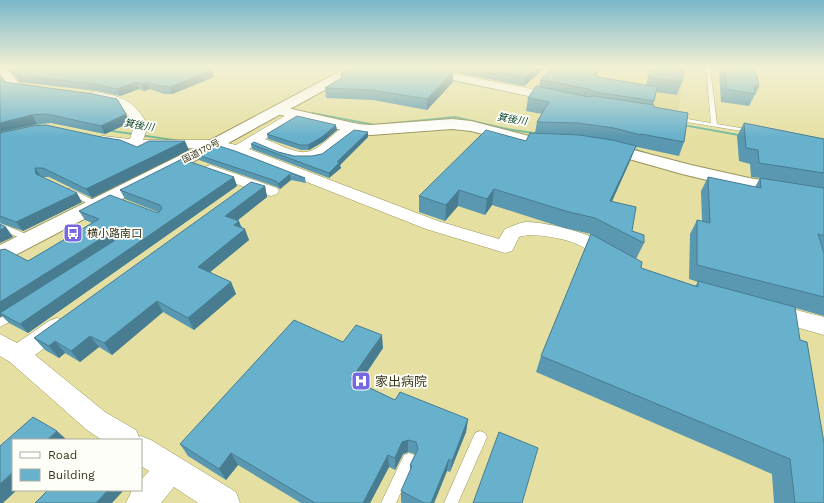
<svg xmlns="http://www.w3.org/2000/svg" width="824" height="503" viewBox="0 0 824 503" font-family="'Work Sans','Noto Sans JP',sans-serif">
	<rect width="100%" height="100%" fill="#e5e0a2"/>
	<path fill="#ddd791" d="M 650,67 L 685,67 L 678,116 L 637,108 Z"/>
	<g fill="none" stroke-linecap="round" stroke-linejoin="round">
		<g fill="#73b89a" fill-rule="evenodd">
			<path d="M 447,78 L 536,96 L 538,97 L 536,98 L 446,80 L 445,79 Z"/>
			<path d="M 312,112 L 375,124 L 455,116 L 507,128 L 540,133 L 542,134 L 540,135 L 507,130 L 455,118 L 375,126 L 313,114 L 312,114 Z"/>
			<path d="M 51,120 L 53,121 L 52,122 L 0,134 L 0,132 Z"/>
			<path d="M 677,123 L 744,135 L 746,136 L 744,137 L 678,125 L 677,125 Z"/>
			<path d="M 105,129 L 180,140 L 182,141 L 180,142 L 106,131 L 104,130 Z"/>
			<path d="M 626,147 L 630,147 L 652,154 L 652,155 L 648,155 L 626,149 Z"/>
		</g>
		<defs>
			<g id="lane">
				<path d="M 706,67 L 710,67 L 717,124 L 752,130 L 754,131 L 754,133 L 674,120 L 674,118 L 676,117 L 711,123 Z"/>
				<path d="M 65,189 L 71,189 L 101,204 L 97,206 L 94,206 L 65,193 Z"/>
				<path d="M 0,223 L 33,237 L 34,239 L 33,241 L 27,241 L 0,229 Z"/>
				<path d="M 16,309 L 20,310 L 21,313 L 20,316 L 0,327 L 0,318 Z"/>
				<path d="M 480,431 L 485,433 L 487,437 L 458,503 L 444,503 L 475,433 Z"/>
				<path d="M 409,453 L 414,455 L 416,460 L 396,503 L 381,503 L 404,455 Z"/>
			</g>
			<g id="street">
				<path d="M 400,67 L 420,67 L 557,94 L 561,95 L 563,98 L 561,101 L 557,102 L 405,70 Z"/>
				<path d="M 0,68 L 8,70 L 18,83 L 39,87 L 41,89 L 39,91 L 35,92 L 10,88 L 0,74 Z"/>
				<path d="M 94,92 C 122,96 135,100 148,126 L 143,140 L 215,140 L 236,145 L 293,111 L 301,111 L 303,114 L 301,117 L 265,139 C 275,143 291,151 301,152 C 323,155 339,119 358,124 L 360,127 L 358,130 L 322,158 C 295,165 280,155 255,145 L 249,149 L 438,221 L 499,239 L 505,229 C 511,227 518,223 525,222 C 545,221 609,237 620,254 L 617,259 C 602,263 590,250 577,244 C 563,238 532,232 519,237 L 512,251 L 505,253 L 426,229 L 233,153 L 215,148 L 135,148 L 98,143 L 96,140 L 98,137 L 103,136 L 130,139 L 134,126 C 123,101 113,104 90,99 L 88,96 L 90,93 Z"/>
				<path d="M 210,165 L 277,188 L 279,191 L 277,194 L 271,196 L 205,173 L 202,170 L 205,167 Z"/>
				<path d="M 772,304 L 824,317 L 824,335 L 764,318 L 761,312 L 764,306 Z"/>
				<path d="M 57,318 L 65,321 L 68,327 L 65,333 L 35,355 L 105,412 L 136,430 L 139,437 L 141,436 L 151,440 L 236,492 L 240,503 L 198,503 L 174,487 L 161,503 L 126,503 L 132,490 L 141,490 L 141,480 L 149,471 L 141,466 L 141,440 L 102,440 L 87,430 L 10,362 L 0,356 L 0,334 L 17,343 L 49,321 Z"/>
			</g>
			<g id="secondary">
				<path d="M 278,106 L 358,124 L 371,125 L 452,119 L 471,121 L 529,136 L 561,139 L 563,142 L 561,145 L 555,147 L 529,146 L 471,131 L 452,129 L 371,135 L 358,134 L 273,113 L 271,110 L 273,107 Z"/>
				<path d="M 603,142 L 691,165 L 749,178 L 824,190 L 824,202 L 749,190 L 682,174 L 597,150 L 595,147 L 597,144 Z"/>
			</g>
			<path id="highway" d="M 348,67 L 363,67 L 361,70 L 221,147 L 8,259 L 0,261 L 0,245 L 209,141 Z"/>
		</defs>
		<use href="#lane" stroke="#999459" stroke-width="1"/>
		<use href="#street" stroke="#999459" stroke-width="1"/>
		<use href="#secondary" stroke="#999459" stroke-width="2"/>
		<use href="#highway" stroke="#999459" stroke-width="2"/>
		<use href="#lane" fill="#fff" fill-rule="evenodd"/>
		<use href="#street" fill="#fff" fill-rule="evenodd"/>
		<use href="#secondary" fill="#fff" fill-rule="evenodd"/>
		<use href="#highway" fill="#fff" fill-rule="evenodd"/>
	</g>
	<g fill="#5998b0">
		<path d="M 3,67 L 199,67 L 214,77 L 172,94 L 164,94 L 150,89 L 144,91 L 139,89 L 120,96 L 97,91 L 19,82 L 9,69 Z"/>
		<path d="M 352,67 L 546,67 L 524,86 L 453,72 L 453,82 L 427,110 L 373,100 L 326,98 L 325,88 L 341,78 L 341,73 Z"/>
		<path d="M 601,67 L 596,75 L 598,77 L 646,85 L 651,67 L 685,67 L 682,82 L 677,95 L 656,92 L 654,101 L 653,105 L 684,142 L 679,156 L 637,147 L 636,148 L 635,148 L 630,161 L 612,201 L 632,231 L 644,243 L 636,259 L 641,268 L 695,286 L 698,282 L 689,279 L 690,234 L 697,220 L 702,221 L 701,191 L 708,177 L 755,187 L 760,178 L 751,177 L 750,164 L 739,161 L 737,136 L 744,123 L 824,139 L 824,316 L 795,308 L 824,503 L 774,503 L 772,474 L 536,372 L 541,356 L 591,234 L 564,228 L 492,205 L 485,215 L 458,206 L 445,221 L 419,212 L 419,196 L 526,141 L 535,133 L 537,122 L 542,114 L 526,111 L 528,98 L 539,87 L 540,80 Z"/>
		<path d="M 720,67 L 755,67 L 759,87 L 749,106 L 721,102 L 719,71 Z"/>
		<path d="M 0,75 L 5,82 L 129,123 L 105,134 L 51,123 L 37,124 L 0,132 Z"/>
		<path d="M 337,130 L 323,142 L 309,150 L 301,150 L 268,139 L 267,134 Z"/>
		<path d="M 368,132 L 368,137 L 340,165 L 341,168 L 329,178 L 252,149 L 251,144 L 294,156 L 312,156 L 322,154 Z"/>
		<path d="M 0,133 L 137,147 L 189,150 L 92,198 L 49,177 L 41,177 L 82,202 L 23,231 L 0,223 Z"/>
		<path d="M 198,155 L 305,178 L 306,183 L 291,180 L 280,189 L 277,187 L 199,160 Z"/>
		<path d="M 237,186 L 28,333 L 9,323 L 2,316 L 0,317 L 0,250 L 28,261 L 92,223 L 85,220 L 79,211 L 158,213 L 158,212 L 125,199 L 120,190 Z"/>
		<path d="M 265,186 L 267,197 L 238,220 L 249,240 L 210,272 L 231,282 L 236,294 L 194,330 L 163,312 L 112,355 L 99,347 L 80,362 L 65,353 L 59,358 L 45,350 L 34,338 Z"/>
		<path d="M 343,342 L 383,348 L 360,383 L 395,400 L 468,419 L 466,432 L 450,472 L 447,471 L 434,503 L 402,503 L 401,502 L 401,491 L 410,472 L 410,465 L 415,454 L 408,452 L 403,454 L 395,470 L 389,467 L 370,503 L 301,503 L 238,465 L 226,480 L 188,456 L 180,444 Z"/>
	</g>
	<g fill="#487c90">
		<path d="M 537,67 L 546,67 L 524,86 L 525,77 Z"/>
		<path d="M 598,67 L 601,67 L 591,84 L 594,75 Z"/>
		<path d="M 212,70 L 214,77 L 172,94 L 170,87 Z"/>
		<path d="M 453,72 L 453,82 L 427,110 L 427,99 Z"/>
		<path d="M 136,82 L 139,89 L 120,96 L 117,89 Z"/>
		<path d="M 147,82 L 150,89 L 144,91 L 142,84 Z"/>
		<path d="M 126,114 L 129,123 L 105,134 L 101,126 Z"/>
		<path d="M 32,115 L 37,124 L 0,132 L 0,123 Z"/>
		<path d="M 336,125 L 337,130 L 323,142 L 309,150 L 308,145 Z"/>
		<path d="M 368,132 L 368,137 L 340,165 L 341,168 L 329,178 L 329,173 L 337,162 Z"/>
		<path d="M 185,141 L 189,150 L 92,198 L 86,189 Z"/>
		<path d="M 636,146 L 630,161 L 605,217 L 610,201 Z"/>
		<path d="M 35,168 L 41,177 L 36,174 Z"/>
		<path d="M 290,174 L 291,180 L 280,189 L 278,184 Z"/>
		<path d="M 234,177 L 237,186 L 28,333 L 20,324 Z"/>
		<path d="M 265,186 L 267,197 L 229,227 L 225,216 Z"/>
		<path d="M 494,189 L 492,205 L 485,215 L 487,199 Z"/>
		<path d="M 459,190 L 458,206 L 445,221 L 446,205 Z"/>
		<path d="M 77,193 L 82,202 L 23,231 L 16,222 Z"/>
		<path d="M 239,221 L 242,231 L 245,229 L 249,240 L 203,278 L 198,267 L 234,225 Z"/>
		<path d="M 6,227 L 13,237 L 0,243 L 0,230 Z"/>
		<path d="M 110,233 L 115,243 L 0,313 L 2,316 L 0,317 L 0,302 Z"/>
		<path d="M 231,282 L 236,294 L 194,330 L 188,318 Z"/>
		<path d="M 157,301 L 163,312 L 112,355 L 104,343 Z"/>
		<path d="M 382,335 L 383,348 L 353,392 L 351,379 Z"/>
		<path d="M 90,336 L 99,347 L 80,362 L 71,351 Z"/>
		<path d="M 55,341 L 65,353 L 59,358 L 49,346 Z"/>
		<path d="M 468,419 L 466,432 L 450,472 L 452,461 Z"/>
		<path d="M 57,431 L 67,440 L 47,440 Z"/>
		<path d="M 408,440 L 408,452 L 403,454 L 395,470 L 395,458 L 402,442 Z"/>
		<path d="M 231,453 L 238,465 L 226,480 L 219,469 Z"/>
		<path d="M 388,455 L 389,467 L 370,503 L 363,503 Z"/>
		<path d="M 449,459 L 447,471 L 434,503 L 431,503 Z"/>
		<path d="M 13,472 L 13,490 L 17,490 L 3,503 L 0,503 L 0,484 Z"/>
		<path d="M 108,490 L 124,490 L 112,503 L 96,503 Z"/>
	</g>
	<g fill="#67b1cd" stroke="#487c90">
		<path d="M 9,67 L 199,67 L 212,70 L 170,87 L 161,86 L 147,82 L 142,84 L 136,82 L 117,89 L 94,84 L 15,75 Z"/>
		<path d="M 352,67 L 427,67 L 453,72 L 427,99 L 372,90 L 325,88 L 343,77 L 341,73 Z"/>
		<path d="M 474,67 L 537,67 L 525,77 Z"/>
		<path d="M 554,67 L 598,67 L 594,75 L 598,76 L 598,77 L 657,87 L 654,101 L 595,92 L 589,89 L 540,80 Z"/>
		<path d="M 652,67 L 685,67 L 682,82 L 648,77 Z"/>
		<path d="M 724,67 L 755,67 L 759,87 L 754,86 L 755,94 L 727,89 Z"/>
		<path d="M 0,75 L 5,82 L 93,94 L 117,99 L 126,114 L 101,126 L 47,114 L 32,115 L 0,123 Z"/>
		<path d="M 536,86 L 589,97 L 594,96 L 654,105 L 654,107 L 688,113 L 684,142 L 641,134 L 641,135 L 614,128 L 578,123 L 537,122 L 549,102 L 528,98 Z"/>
		<path d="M 297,116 L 336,125 L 322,137 L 308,145 L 300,145 L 267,134 Z"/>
		<path d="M 744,123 L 824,139 L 824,173 L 759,163 L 758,150 L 746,148 Z"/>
		<path d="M 46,125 L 101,137 L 120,140 L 137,147 L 149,141 L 185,141 L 86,189 L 43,168 L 35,168 L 36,174 L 77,193 L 16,222 L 0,216 L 0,133 L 32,126 Z"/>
		<path d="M 354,130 L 368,132 L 337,162 L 340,162 L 329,173 L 251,144 L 254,142 L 278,152 L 294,156 L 312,156 L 322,154 Z"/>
		<path d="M 486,130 L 526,141 L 530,133 L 579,135 L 612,140 L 636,146 L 610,201 L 636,207 L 632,231 L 644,235 L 644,243 L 595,218 L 569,212 L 494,189 L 487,199 L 459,190 L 446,205 L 419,196 Z"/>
		<path d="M 216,145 L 235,151 L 305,178 L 290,174 L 278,184 L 276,181 L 198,155 Z"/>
		<path d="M 182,159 L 234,177 L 20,324 L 0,313 L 114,241 L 116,236 L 110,233 L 0,302 L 0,250 L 5,249 L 28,261 L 99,219 L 79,211 L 110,195 L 158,213 L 162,209 L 160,205 L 120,190 Z"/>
		<path d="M 708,177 L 761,188 L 760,178 L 824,188 L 824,236 L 818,234 L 824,253 L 824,297 L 697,265 L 697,220 L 710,223 Z"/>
		<path d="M 251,182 L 265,186 L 225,216 L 239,221 L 234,225 L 245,229 L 198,267 L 231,282 L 188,318 L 157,301 L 104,343 L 90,336 L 71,351 L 55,341 L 49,346 L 34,338 Z"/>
		<path d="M 0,224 L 6,227 L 0,230 Z"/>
		<path d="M 591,234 L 642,262 L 641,268 L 698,287 L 698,281 L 795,307 L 800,340 L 807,342 L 824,443 L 824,503 L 795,503 L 790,459 L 541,356 Z"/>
		<path d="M 294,320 L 343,342 L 356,325 L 382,335 L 351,379 L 395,400 L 400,392 L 468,419 L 452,461 L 449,459 L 431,503 L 424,503 L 401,491 L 412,466 L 410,465 L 418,449 L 416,442 L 408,440 L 402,442 L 395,458 L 388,455 L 363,503 L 315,503 L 231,453 L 219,469 L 180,444 Z"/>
		<path d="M 33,417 L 57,431 L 47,440 L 13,440 L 13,472 L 0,484 L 0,446 Z"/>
		<path d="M 499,432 L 538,448 L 522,503 L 473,503 Z"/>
		<path d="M 48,490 L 108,490 L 96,503 L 35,503 Z"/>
	</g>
	<linearGradient id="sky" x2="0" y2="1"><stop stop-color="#79b6c9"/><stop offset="0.49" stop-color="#f3f1d5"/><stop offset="1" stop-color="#f3f1d5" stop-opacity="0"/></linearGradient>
	<rect width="824" height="137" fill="url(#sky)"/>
	<defs>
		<symbol id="bus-square" viewBox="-11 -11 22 22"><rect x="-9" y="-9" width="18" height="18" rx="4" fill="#7568e2" stroke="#fefef8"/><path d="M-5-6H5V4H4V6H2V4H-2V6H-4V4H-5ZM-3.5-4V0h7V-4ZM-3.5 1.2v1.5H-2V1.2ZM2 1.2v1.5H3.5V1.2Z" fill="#fff"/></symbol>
		<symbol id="hospital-square" viewBox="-11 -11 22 22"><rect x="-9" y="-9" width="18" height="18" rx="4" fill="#7568e2" stroke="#fefef8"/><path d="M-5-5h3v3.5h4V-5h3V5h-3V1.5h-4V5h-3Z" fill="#fff"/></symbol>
	</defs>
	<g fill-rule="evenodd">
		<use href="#bus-square" x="62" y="222" width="22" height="22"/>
		<use href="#hospital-square" x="350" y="370" width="22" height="22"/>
	</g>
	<g text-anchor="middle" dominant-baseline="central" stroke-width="3.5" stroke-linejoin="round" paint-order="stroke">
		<g font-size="9" fill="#36341b" stroke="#fefef8">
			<text transform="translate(201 151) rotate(-27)">国道170号</text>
		</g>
		<g font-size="10" font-style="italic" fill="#114a35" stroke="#fefef8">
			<text transform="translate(512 119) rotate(9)">箕後川</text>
			<text transform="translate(139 125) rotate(9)">箕後川</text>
		</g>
		<g font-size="11" fill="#36341b" stroke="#fefef8" text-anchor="start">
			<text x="87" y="233">横小路南口</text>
		</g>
		<g font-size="13" fill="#36341b" stroke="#fefef8" text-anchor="start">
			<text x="375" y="381">家出病院</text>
		</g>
	</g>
	<rect x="12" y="439" width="130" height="52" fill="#fefef8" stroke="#aeada0"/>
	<rect x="20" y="452" width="20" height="6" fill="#ffffff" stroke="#aeada0"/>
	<text x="48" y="459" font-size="12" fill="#36341b">Road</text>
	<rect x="20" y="469" width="20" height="12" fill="#67b1cd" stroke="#aeada0"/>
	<text x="48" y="479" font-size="12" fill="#36341b">Building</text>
</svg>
